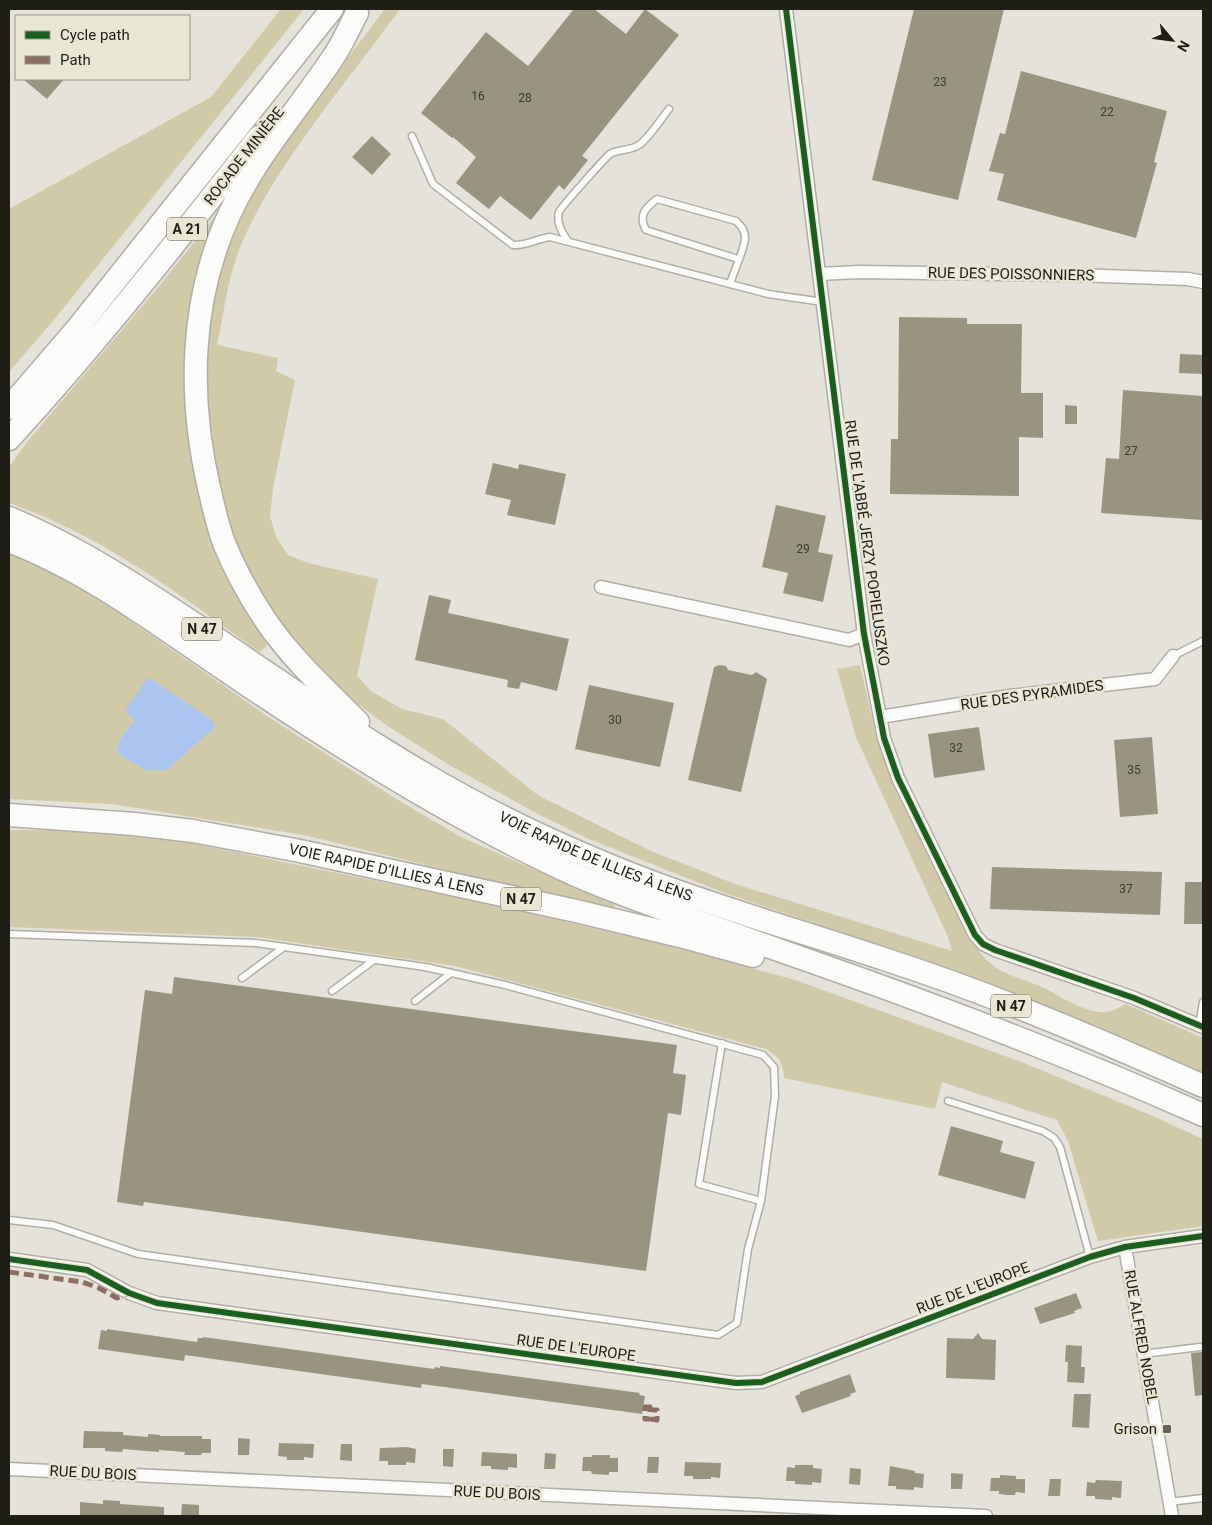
<svg xmlns="http://www.w3.org/2000/svg" width="1212" height="1525" viewBox="0 0 1212 1525" font-family="Roboto,sans-serif">
	<rect width="100%" height="100%" fill="#e4e2d9"/>
	<g fill="#d0caa9" fill-rule="evenodd">
		<path d="M 281,9 L 304,9 L 53,321 L 9,372 L 9,209 L 211,97 Z"/>
		<path d="M 385,9 L 400,9 C 377,40 353,72 329,103 C 296,148 263,193 241,245 C 228,276 224,312 217,345 L 278,358 L 276,371 L 295,380 L 273,488 L 270,516 L 276,537 L 288,555 L 308,563 L 378,579 L 357,676 L 371,691 L 402,709 L 443,719 L 539,796 L 651,851 L 735,884 L 952,951 L 948,937 L 856,737 L 837,669 L 860,665 L 877,739 L 892,780 L 965,930 C 973,944 981,956 994,966 C 1005,975 1026,980 1040,986 C 1059,995 1079,1010 1101,1012 C 1110,1013 1118,1008 1126,1004 L 1203,1038 L 1203,1074 L 1054,1011 L 939,965 L 722,892 L 589,839 L 538,814 L 451,766 L 386,725 L 343,693 L 299,647 L 264,600 L 231,536 L 213,477 L 204,403 L 206,344 L 215,288 L 229,242 L 253,187 L 286,139 Z"/>
		<path d="M 222,207 L 190,429 L 269,636 L 266,647 L 259,652 C 181,595 101,535 9,503 L 9,467 L 27,442 L 161,284 Z"/>
		<path d="M 9,554 L 49,571 L 105,603 L 270,718 L 398,800 L 461,837 L 615,905 L 614,908 L 602,908 L 304,835 L 112,804 L 9,799 ZM 134,720 L 216,726 L 167,769 L 120,740 Z"/>
		<path d="M 9,830 L 75,830 L 190,843 L 484,903 L 674,947 L 795,980 L 1019,1061 L 1148,1114 L 1203,1139 L 1203,1226 L 1098,1241 L 1068,1141 L 1057,1120 L 942,1082 L 935,1109 L 784,1078 C 784,1063 778,1056 766,1049 L 455,966 L 257,937 L 9,927 Z"/>
	</g>
	<path fill="#acc5ee" d="M 148,677 L 211,719 L 216,726 L 167,770 L 145,770 L 120,755 L 117,751 L 120,740 L 134,720 L 125,711 Z"/>
	<g fill="#989480">
		<path d="M 574,9 L 594,9 L 626,34 L 645,9 L 679,35 L 582,156 L 588,160 L 564,190 L 559,185 L 531,220 L 500,196 L 489,209 L 456,183 L 476,157 L 453,137 L 452,138 L 421,113 L 486,32 L 528,66 Z"/>
		<path d="M 914,9 L 1004,9 L 958,200 L 872,180 Z"/>
		<path d="M 1021,71 L 1167,111 L 1154,162 L 1157,163 L 1136,238 L 997,200 L 1004,174 L 989,171 L 1000,133 L 1005,134 Z"/>
		<path d="M 23,79 L 64,79 L 47,99 Z"/>
		<path d="M 372,136 L 391,154 L 372,175 L 352,157 Z"/>
		<path d="M 899,317 L 967,318 L 967,324 L 1022,324 L 1021,393 L 1043,393 L 1043,438 L 1019,437 L 1019,496 L 890,494 L 891,439 L 898,439 Z"/>
		<path d="M 1180,354 L 1203,355 L 1203,374 L 1179,373 Z"/>
		<path d="M 1123,390 L 1203,396 L 1203,520 L 1101,513 L 1106,458 L 1119,459 Z"/>
		<path d="M 1065,405 L 1077,406 L 1077,424 L 1065,424 Z"/>
		<path d="M 493,463 L 518,469 L 519,464 L 566,474 L 555,525 L 507,515 L 511,500 L 485,494 Z"/>
		<path d="M 776,505 L 826,516 L 818,552 L 833,555 L 823,602 L 783,593 L 788,573 L 762,567 Z"/>
		<path d="M 429,595 L 451,600 L 448,613 L 569,639 L 557,691 L 521,682 L 519,689 L 507,687 L 508,680 L 415,660 Z"/>
		<path d="M 719,665 L 726,666 L 728,670 L 752,675 L 756,672 L 767,679 L 741,792 L 688,780 L 714,667 Z"/>
		<path d="M 589,685 L 674,703 L 660,767 L 575,749 Z"/>
		<path d="M 979,727 L 985,770 L 934,778 L 928,734 Z"/>
		<path d="M 1152,737 L 1158,814 L 1120,817 L 1114,740 Z"/>
		<path d="M 992,867 L 1162,872 L 1160,915 L 990,909 Z"/>
		<path d="M 1185,882 L 1203,882 L 1203,924 L 1184,924 Z"/>
		<path d="M 174,977 L 677,1045 L 673,1073 L 686,1075 L 681,1115 L 668,1113 L 646,1271 L 144,1202 L 143,1206 L 117,1202 L 145,990 L 172,994 Z"/>
		<path d="M 951,1126 L 1003,1141 L 1000,1152 L 1035,1162 L 1025,1199 L 938,1175 Z"/>
		<path d="M 1076,1293 L 1082,1308 L 1074,1311 L 1075,1313 L 1040,1324 L 1034,1308 Z"/>
		<path d="M 107,1329 L 197,1342 L 198,1338 L 203,1338 L 203,1337 L 434,1369 L 435,1367 L 440,1368 L 440,1366 L 640,1393 L 639,1395 L 645,1396 L 642,1414 L 422,1384 L 421,1388 L 185,1355 L 184,1361 L 98,1349 L 101,1330 L 107,1331 Z"/>
		<path d="M 978,1333 L 982,1339 L 996,1340 L 995,1380 L 946,1378 L 947,1338 L 973,1339 Z"/>
		<path d="M 1066,1345 L 1082,1346 L 1081,1367 L 1085,1367 L 1084,1383 L 1067,1382 L 1068,1362 L 1065,1362 Z"/>
		<path d="M 1203,1352 L 1203,1395 L 1195,1396 L 1191,1353 Z"/>
		<path d="M 850,1374 L 856,1392 L 850,1394 L 851,1396 L 802,1413 L 795,1396 L 800,1394 L 800,1392 Z"/>
		<path d="M 1074,1394 L 1091,1394 L 1089,1428 L 1072,1427 Z"/>
		<path d="M 84,1431 L 123,1432 L 123,1435 L 148,1437 L 148,1434 L 160,1435 L 160,1436 L 202,1436 L 202,1439 L 211,1439 L 211,1453 L 202,1453 L 201,1455 L 184,1455 L 185,1452 L 159,1450 L 159,1452 L 123,1449 L 122,1452 L 105,1451 L 105,1448 L 83,1448 Z"/>
		<path d="M 238,1438 L 250,1439 L 249,1455 L 238,1455 Z"/>
		<path d="M 279,1443 L 314,1444 L 313,1458 L 304,1457 L 304,1460 L 287,1460 L 287,1457 L 278,1456 Z"/>
		<path d="M 341,1444 L 352,1444 L 352,1461 L 340,1460 Z"/>
		<path d="M 407,1447 L 416,1449 L 415,1463 L 406,1462 L 406,1465 L 388,1465 L 388,1461 L 379,1461 L 380,1448 Z"/>
		<path d="M 443,1449 L 454,1449 L 453,1467 L 443,1466 Z"/>
		<path d="M 482,1452 L 517,1454 L 517,1468 L 508,1467 L 508,1470 L 491,1469 L 491,1466 L 481,1466 Z"/>
		<path d="M 545,1453 L 556,1454 L 555,1469 L 544,1469 Z"/>
		<path d="M 592,1455 L 610,1455 L 610,1458 L 618,1458 L 618,1472 L 609,1472 L 609,1475 L 592,1474 L 591,1471 L 582,1471 L 583,1457 L 592,1457 Z"/>
		<path d="M 648,1457 L 659,1457 L 658,1473 L 647,1473 Z"/>
		<path d="M 685,1462 L 721,1463 L 720,1478 L 711,1477 L 711,1479 L 693,1479 L 693,1476 L 684,1476 Z"/>
		<path d="M 795,1465 L 813,1465 L 813,1468 L 822,1469 L 821,1483 L 812,1482 L 812,1485 L 795,1484 L 795,1481 L 786,1481 L 787,1467 L 795,1468 Z"/>
		<path d="M 890,1466 L 915,1471 L 915,1473 L 924,1474 L 923,1488 L 914,1487 L 914,1490 L 896,1489 L 896,1486 L 888,1486 Z"/>
		<path d="M 850,1468 L 861,1469 L 860,1485 L 849,1484 Z"/>
		<path d="M 951,1473 L 963,1474 L 962,1489 L 951,1489 Z"/>
		<path d="M 1000,1475 L 1016,1476 L 1016,1479 L 1025,1479 L 1025,1493 L 1016,1492 L 1015,1495 L 1007,1495 L 999,1494 L 999,1491 L 990,1491 L 991,1478 L 1000,1478 Z"/>
		<path d="M 1050,1479 L 1061,1479 L 1060,1496 L 1048,1496 Z"/>
		<path d="M 1096,1480 L 1122,1481 L 1121,1498 L 1112,1497 L 1112,1500 L 1095,1499 L 1095,1496 L 1086,1496 L 1087,1482 L 1095,1483 Z"/>
		<path d="M 103,1500 L 120,1501 L 120,1504 L 164,1507 L 164,1516 L 80,1516 L 80,1502 L 103,1504 Z"/>
		<path d="M 182,1504 L 199,1505 L 199,1516 L 181,1516 Z"/>
	</g>
	<g fill="none" stroke-linecap="round" stroke-linejoin="round">
		<defs>
			<g id="lane">
				<path d="M 412,136 L 433,184 L 513,245 C 526,246 536,239 550,237 L 768,294 L 823,302"/>
				<path d="M 568,241 C 562,233 556,222 559,212 C 562,206 604,159 610,154 C 618,149 630,151 639,145 C 649,138 661,119 669,109"/>
				<path d="M 730,284 C 733,273 745,248 745,238 C 745,230 741,226 736,221 L 657,199 C 645,208 638,216 646,230 L 738,259"/>
				<path d="M 1173,656 L 1203,641"/>
				<path d="M 9,934 L 256,943 L 425,967 L 505,985 L 763,1055 L 774,1067 L 775,1096 L 761,1201 L 748,1249 L 737,1323 L 718,1335 L 138,1254 L 53,1225 L 9,1220"/>
				<path d="M 242,978 L 284,947"/>
				<path d="M 332,991 L 374,960"/>
				<path d="M 415,1001 L 451,973"/>
				<path d="M 1199,1026 L 1203,1002"/>
				<path d="M 722,1043 L 699,1184 L 761,1201"/>
				<path d="M 948,1101 L 1043,1131 L 1054,1138 L 1060,1147 L 1090,1257"/>
				<path d="M 1143,1354 L 1200,1347"/>
				<path d="M 1169,1502 L 1203,1498"/>
			</g>
			<g id="street">
				<path d="M 786,9 L 864,634 L 884,738 L 898,778 L 975,935 L 983,944 L 995,950 L 1134,998 L 1203,1027"/>
				<path d="M 819,274 L 859,272 L 1075,275 L 1188,279 L 1203,282"/>
				<path d="M 601,587 L 849,640 L 864,634"/>
				<path d="M 880,717 L 1010,696 L 1155,679 L 1173,656"/>
				<path d="M 1125,1247 L 1172,1516"/>
				<path d="M 9,1259 L 87,1270 L 129,1293 L 157,1303 L 736,1383 L 762,1382 L 1090,1257 L 1125,1247 L 1203,1236"/>
				<path d="M 9,1469 L 986,1516"/>
			</g>
			<g id="highway">
				<path d="M 357,13 C 349,28 342,45 332,59 C 297,111 257,155 230,213 C 189,301 188,400 210,492 C 214,509 218,527 224,543 C 235,570 250,597 266,621 C 291,658 326,690 358,722"/>
				<path d="M 9,408 L 76,330 L 332,9"/>
				<path d="M 9,439 C 97,343 178,240 259,137"/>
				<path id="s1" d="M 9,518 C 79,547 142,589 205,631 C 305,698 403,768 511,821 C 555,843 600,862 646,880 C 725,910 807,933 887,960 C 995,995 1100,1040 1203,1086"/>
				<path d="M 9,541 C 95,574 167,632 243,682 C 341,748 442,811 548,862 C 592,884 639,900 685,917 C 731,933 777,949 824,966 C 952,1011 1079,1060 1203,1115"/>
				<path id="s2" d="M 9,815 L 134,824 L 193,831 L 300,851 L 576,911 L 680,936 L 753,956"/>
			</g>
		</defs>
		<use href="#lane" stroke="#afada6" stroke-width="9"/>
		<use href="#street" stroke="#afada6" stroke-width="15"/>
		<use href="#highway" stroke="#afada6" stroke-width="25"/>
		<use href="#lane" stroke="#fbfbf9" stroke-width="6"/>
		<use href="#street" stroke="#fbfbf9" stroke-width="12"/>
		<use href="#highway" stroke="#fbfbf9" stroke-width="22"/>
		<g stroke="#8d6e63" stroke-width="5" stroke-dasharray="10 5" stroke-linecap="butt">
			<path d="M 9,1272 L 82,1282 L 99,1288 L 117,1298 L 129,1293"/>
			<rect x="645" y="1407" width="5" height="12"/>
			<path d="M 651,1419 L 657,1420 L 657,1410 L 652,1410"/>
		</g>
		<defs>
			<g id="cycleway">
				<path d="M 786,9 L 864,634 L 884,738 L 898,778 L 975,935 L 983,944 L 995,950 L 1134,998 L 1203,1027"/>
				<path d="M 9,1259 L 87,1270 L 129,1293 L 157,1303 L 736,1383 L 762,1382 L 1090,1257 L 1125,1247 L 1203,1236"/>
			</g>
		</defs>
		<use href="#cycleway" stroke="#e9e6d4" stroke-width="9"/>
		<use href="#cycleway" stroke="#1b5e20" stroke-width="6"/>
	</g>
	<rect fill="#63625a" stroke="#e9e6d4" stroke-width="2" x="1162" y="1424" width="10" height="10" rx="2.5"/>
	<g text-anchor="middle" dominant-baseline="central" stroke-width="5" stroke-linejoin="round" paint-order="stroke">
		<g font-size="12" fill="#3c3b30">
			<text x="940" y="82">23</text>
			<text x="478" y="96">16</text>
			<text x="525" y="98">28</text>
			<text x="1107" y="112">22</text>
			<text x="1131" y="451">27</text>
			<text x="803" y="549">29</text>
			<text x="615" y="720">30</text>
			<text x="956" y="748">32</text>
			<text x="1134" y="770">35</text>
			<text x="1126" y="889">37</text>
		</g>
		<g fill="#e9e6d4" stroke="#5b594f" stroke-width="1">
			<rect x="167" y="217.5" width="40" height="23" rx="4"/>
			<rect x="182" y="617.5" width="40" height="23" rx="4"/>
			<rect x="501" y="887.5" width="40" height="23" rx="4"/>
			<rect x="991" y="994.5" width="40" height="23" rx="4"/>
		</g>
		<g font-size="14" font-weight="bold" fill="#1e1d16">
			<text x="187" y="229">A 21</text>
			<text x="202" y="629">N 47</text>
			<text x="521" y="899">N 47</text>
			<text x="1011" y="1006">N 47</text>
		</g>
		<g font-size="15" fill="#1e1d16" stroke="#e9e6d4">
			<text transform="translate(244 156) rotate(-52)">ROCADE MINIÈRE</text>
			<text transform="translate(1011 274) rotate(1)">RUE DES POISSONNIERS</text>
			<text transform="translate(867 543) rotate(82)">RUE DE L'ABBÉ JERZY POPIELUSZKO</text>
			<text transform="translate(1032 695) rotate(-8)">RUE DES PYRAMIDES</text>
			<text stroke="none"><textPath href="#s1" startOffset="679">VOIE RAPIDE DE ILLIES À LENS</textPath></text>
			<text stroke="none"><textPath href="#s2" startOffset="382">VOIE RAPIDE D’ILLIES À LENS</textPath></text>
			<text transform="translate(973 1288) rotate(-21)">RUE DE L'EUROPE</text>
			<text transform="translate(1141 1337) rotate(80)">RUE ALFRED NOBEL</text>
			<text transform="translate(576 1348) rotate(8)">RUE DE L'EUROPE</text>
			<text transform="translate(93 1473) rotate(3)">RUE DU BOIS</text>
			<text transform="translate(497 1493) rotate(3)">RUE DU BOIS</text>
		</g>
		<g font-size="15" fill="#1e1d16" stroke="#e9e6d4" text-anchor="end">
			<text x="1157" y="1429">Grison</text>
		</g>
	</g>
	<rect width="1212" height="1525" fill="none" stroke="#1e1d16" stroke-width="20"/>
	<rect x="15" y="15" width="175" height="65" fill="#e9e6d4" stroke="#989688"/>
	<rect x="25" y="31" width="25" height="8" fill="#1b5e20" stroke="#989688"/>
	<text x="60" y="40" font-size="15" fill="#1e1d16">Cycle path</text>
	<rect x="25" y="56" width="25" height="8" fill="#8d6e63" stroke="#989688"/>
	<text x="60" y="65" font-size="15" fill="#1e1d16">Path</text>
	<g transform="translate(1172 40) rotate(119)" stroke="#e9e6d4" stroke-width="4" paint-order="stroke">
	<path d="M0-4L9 19L0 12L-9 19Z" fill="#1e1d16"/>
	<text y="-8" font-size="14" font-weight="bold" text-anchor="middle" fill="#1e1d16">N</text>
	</g>
</svg>
